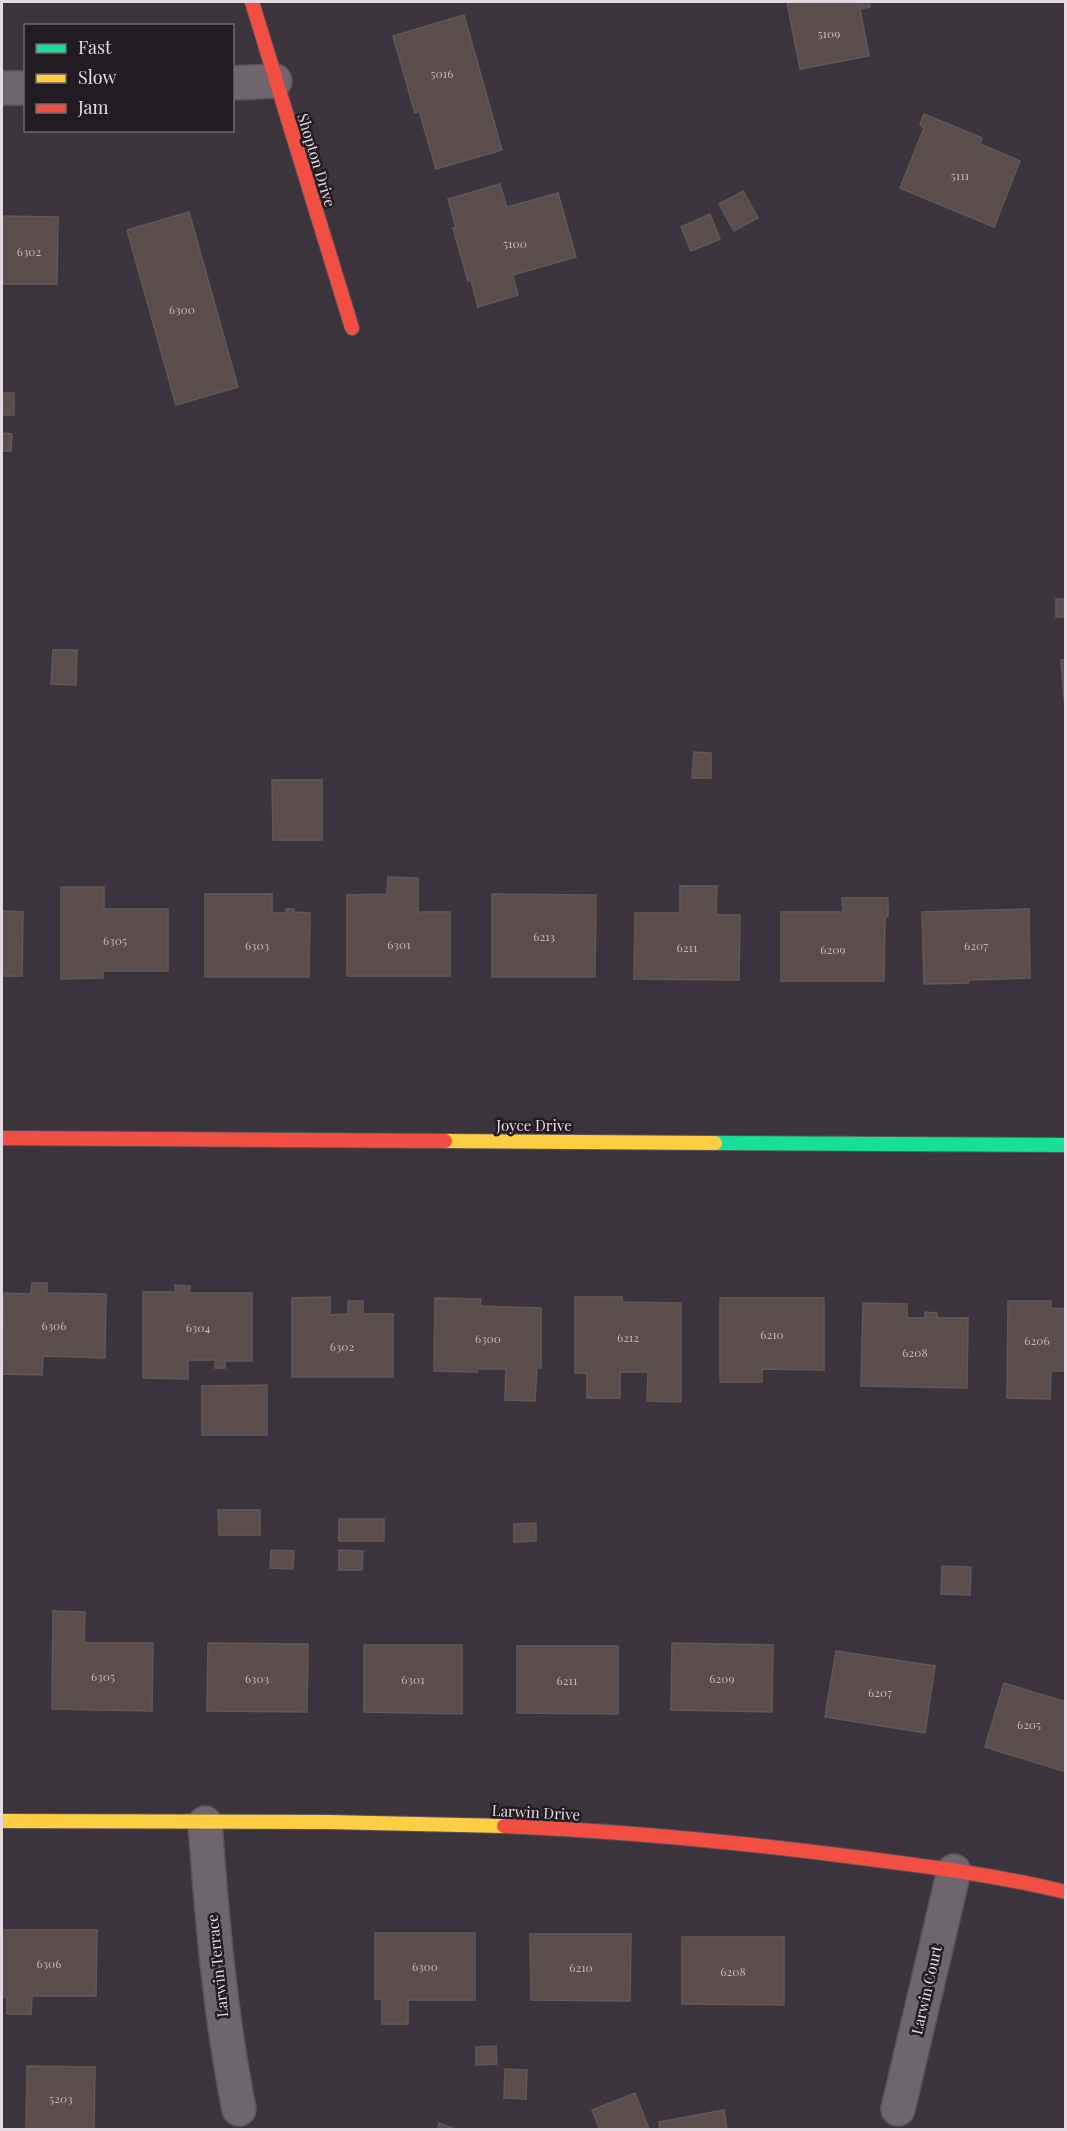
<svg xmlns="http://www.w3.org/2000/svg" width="1067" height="2131" viewBox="0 0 1067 2131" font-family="'Playfair Display',serif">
	<rect width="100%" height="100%" fill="#3c343c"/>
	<g fill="#5b4d4c" stroke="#605859" stroke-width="1.5">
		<path d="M 787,2 L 869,2 L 870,7 L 860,9 L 869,56 L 800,69 Z"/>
		<path d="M 464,15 L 502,150 L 436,169 L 419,111 L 415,113 L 393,36 Z"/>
		<path d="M 924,114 L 982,138 L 980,144 L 1020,161 L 994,227 L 900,188 L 924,128 L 920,125 Z"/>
		<path d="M 500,184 L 507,207 L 558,193 L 576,257 L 513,275 L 518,295 L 478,307 L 471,280 L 468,281 L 453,228 L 456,228 L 448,199 Z"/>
		<path d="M 743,191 L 758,218 L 734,231 L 719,204 Z"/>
		<path d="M 189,212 L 238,387 L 176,405 L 127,230 Z"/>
		<path d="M 710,214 L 720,239 L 691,251 L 681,227 Z"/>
		<path d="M 2,216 L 58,217 L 57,284 L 2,284 Z"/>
		<rect x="2" y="393" width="12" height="22"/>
		<path d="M 2,433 L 12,434 L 11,451 L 2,451 Z"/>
		<rect x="1056" y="599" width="10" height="18"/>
		<path d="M 53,650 L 77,650 L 76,685 L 51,684 Z"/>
		<path d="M 1066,659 L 1066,711 L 1065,711 L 1061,660 Z"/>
		<path d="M 694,752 L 711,753 L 711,778 L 692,778 Z"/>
		<path d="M 272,780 L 322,780 L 322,840 L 273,840 Z"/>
		<path d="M 388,877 L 418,878 L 418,912 L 450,912 L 450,976 L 347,976 L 347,895 L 387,894 Z"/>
		<path d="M 680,886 L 717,886 L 716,915 L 740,915 L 739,980 L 634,979 L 635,913 L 680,913 Z"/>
		<path d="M 61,887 L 104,887 L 104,909 L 168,909 L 168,971 L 103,971 L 103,978 L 61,979 Z"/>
		<path d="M 205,894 L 272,894 L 272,913 L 286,913 L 286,909 L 294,909 L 294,912 L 310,913 L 309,977 L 205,977 Z"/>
		<path d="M 492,894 L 596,895 L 595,977 L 492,977 Z"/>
		<path d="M 842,898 L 888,898 L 888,916 L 885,917 L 884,981 L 781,981 L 781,912 L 843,912 Z"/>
		<path d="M 1029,909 L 1030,978 L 969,980 L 969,983 L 924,984 L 922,912 Z"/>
		<path d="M 2,911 L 23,912 L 22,976 L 2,976 Z"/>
		<path d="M 32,1283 L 47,1283 L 47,1293 L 106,1294 L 105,1358 L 43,1356 L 42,1375 L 2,1374 L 4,1293 L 31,1294 Z"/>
		<path d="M 175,1285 L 190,1286 L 189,1293 L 252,1293 L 252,1361 L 225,1361 L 225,1368 L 215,1368 L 215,1360 L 188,1360 L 188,1379 L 143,1378 L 143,1292 L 175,1292 Z"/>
		<path d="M 330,1297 L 330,1315 L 348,1314 L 348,1301 L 363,1301 L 363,1314 L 393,1314 L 393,1377 L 292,1377 L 292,1298 Z"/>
		<path d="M 575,1297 L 622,1297 L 622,1302 L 681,1303 L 681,1402 L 647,1401 L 648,1372 L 620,1372 L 620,1398 L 587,1398 L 587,1373 L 575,1373 Z"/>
		<path d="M 435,1298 L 481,1299 L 480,1306 L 541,1308 L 541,1368 L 537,1368 L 535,1401 L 505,1400 L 506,1369 L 477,1369 L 477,1372 L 434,1371 Z"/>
		<path d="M 720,1298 L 824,1298 L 824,1370 L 762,1369 L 762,1382 L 720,1382 Z"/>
		<path d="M 1008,1301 L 1051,1301 L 1051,1308 L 1066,1309 L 1066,1371 L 1051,1371 L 1050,1399 L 1007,1398 Z"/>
		<path d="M 863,1303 L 907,1304 L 907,1318 L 925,1318 L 925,1312 L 937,1313 L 937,1318 L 968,1318 L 967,1388 L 861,1386 Z"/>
		<path d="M 267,1385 L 267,1435 L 202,1435 L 202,1386 Z"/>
		<path d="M 218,1510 L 260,1510 L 260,1535 L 219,1535 Z"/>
		<rect x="339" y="1519" width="45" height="22"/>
		<path d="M 536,1523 L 536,1541 L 514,1542 L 514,1524 Z"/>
		<path d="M 271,1550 L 294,1551 L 293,1569 L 270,1568 Z"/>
		<path d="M 339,1550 L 363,1551 L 362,1570 L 339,1570 Z"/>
		<path d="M 942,1566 L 971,1567 L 970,1595 L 941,1594 Z"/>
		<path d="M 53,1611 L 85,1612 L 84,1643 L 153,1643 L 152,1711 L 52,1709 Z"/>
		<path d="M 208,1643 L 308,1644 L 307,1712 L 207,1711 Z"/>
		<path d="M 672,1643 L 773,1645 L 772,1712 L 671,1710 Z"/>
		<path d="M 364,1645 L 462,1645 L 462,1714 L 364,1712 Z"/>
		<path d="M 517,1646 L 618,1646 L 618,1714 L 517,1713 Z"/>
		<path d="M 836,1651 L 935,1666 L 925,1733 L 825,1717 Z"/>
		<path d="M 1004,1683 L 1066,1702 L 1066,1772 L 985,1747 Z"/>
		<path d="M 2,1930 L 97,1930 L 96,1996 L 32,1996 L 31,2014 L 7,2014 L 7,1997 L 2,1997 Z"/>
		<path d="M 375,1933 L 475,1933 L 475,2000 L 408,2000 L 408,2024 L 382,2024 L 382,1999 L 375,1999 Z"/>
		<path d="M 530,1934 L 631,1934 L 630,2001 L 531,2000 Z"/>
		<path d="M 682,1937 L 784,1937 L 784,2005 L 682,2004 Z"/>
		<path d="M 496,2046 L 497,2064 L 476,2065 L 476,2047 Z"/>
		<path d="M 27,2066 L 95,2067 L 94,2130 L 26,2130 Z"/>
		<path d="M 505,2069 L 527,2070 L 526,2099 L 504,2098 Z"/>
		<path d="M 635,2093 L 649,2129 L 600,2130 L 592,2110 Z"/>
		<path d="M 724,2110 L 727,2130 L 660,2130 L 659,2122 Z"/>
		<path d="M 439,2123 L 457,2130 L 437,2130 Z"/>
	</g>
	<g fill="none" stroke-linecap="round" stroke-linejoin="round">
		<defs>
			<g id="street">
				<path d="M 232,83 L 275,81"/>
				<path d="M 2,88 L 26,88"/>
				<path d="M 205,1823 C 212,1919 220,2014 239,2109"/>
				<path d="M 898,2109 L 954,1871"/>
			</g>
			<path id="fast" d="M 715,1143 L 1066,1145"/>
			<g id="slow">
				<path d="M 445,1141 L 715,1143"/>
				<path d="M 2,1821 L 329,1822 L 504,1826"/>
			</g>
			<g id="jam">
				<path d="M 252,2 L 352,328"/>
				<path d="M 2,1138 L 445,1141"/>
				<path d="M 504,1826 C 621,1831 738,1842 854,1857 C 925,1866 996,1875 1066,1892"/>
			</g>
		</defs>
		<use href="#street" stroke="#595259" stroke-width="36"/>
		<use href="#fast" stroke="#595259" stroke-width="16"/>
		<use href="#slow" stroke="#595259" stroke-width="16"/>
		<use href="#jam" stroke="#595259" stroke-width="16"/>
		<use href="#street" stroke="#6d676d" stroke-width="33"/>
		<use href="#fast" stroke="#16e098" stroke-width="14"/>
		<use href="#slow" stroke="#ffcf43" stroke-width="14"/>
		<use href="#jam" stroke="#f24e42" stroke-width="14"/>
	</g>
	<g text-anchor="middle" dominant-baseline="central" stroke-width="5" stroke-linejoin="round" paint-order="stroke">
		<g font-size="12" fill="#c2b7be">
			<text x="829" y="33">5109</text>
			<text x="442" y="73">5016</text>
			<text x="960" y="175">5111</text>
			<text x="515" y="243">5100</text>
			<text x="29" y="251">6302</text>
			<text x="182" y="309">6300</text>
			<text x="544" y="936">6213</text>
			<text x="115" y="940">6305</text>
			<text x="399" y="944">6301</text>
			<text x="257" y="945">6303</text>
			<text x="976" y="945">6207</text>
			<text x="687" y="947">6211</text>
			<text x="833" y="949">6209</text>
			<text x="54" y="1325">6306</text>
			<text x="198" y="1327">6304</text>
			<text x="772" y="1334">6210</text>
			<text x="628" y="1337">6212</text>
			<text x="488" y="1338">6300</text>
			<text x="1037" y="1340">6206</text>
			<text x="342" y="1346">6302</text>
			<text x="915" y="1352">6208</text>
			<text x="103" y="1676">6305</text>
			<text x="257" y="1678">6303</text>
			<text x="722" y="1678">6209</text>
			<text x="413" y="1679">6301</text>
			<text x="567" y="1680">6211</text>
			<text x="880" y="1692">6207</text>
			<text x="1029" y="1724">6205</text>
			<text x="49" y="1963">6306</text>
			<text x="425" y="1966">6300</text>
			<text x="581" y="1967">6210</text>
			<text x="733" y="1971">6208</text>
			<text x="61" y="2098">5203</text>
		</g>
		<g font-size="15" fill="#e5dae4" stroke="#221b22">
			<text transform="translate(317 160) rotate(73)">Shopton Drive</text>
			<text x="534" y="1125">Joyce Drive</text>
			<text transform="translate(536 1812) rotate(3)">Larwin Drive</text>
			<text transform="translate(217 1966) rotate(-96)">Larwin Terrace</text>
			<text transform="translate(926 1990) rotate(-77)">Larwin Court</text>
		</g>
	</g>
	<rect width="1067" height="2131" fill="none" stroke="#e5dae4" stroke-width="6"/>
	<rect x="24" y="24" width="210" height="108" fill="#221b22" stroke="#706770" stroke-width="1.5"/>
	<rect x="36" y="44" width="30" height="9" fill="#16e098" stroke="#706770" stroke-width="1.5"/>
	<text x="78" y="54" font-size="18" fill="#e5dae4">Fast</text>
	<rect x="36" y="74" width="30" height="9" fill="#ffcf43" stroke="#706770" stroke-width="1.5"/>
	<text x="78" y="84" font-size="18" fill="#e5dae4">Slow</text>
	<rect x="36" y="104" width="30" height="9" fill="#f24e42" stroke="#706770" stroke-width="1.5"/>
	<text x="78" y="114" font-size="18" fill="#e5dae4">Jam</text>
</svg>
